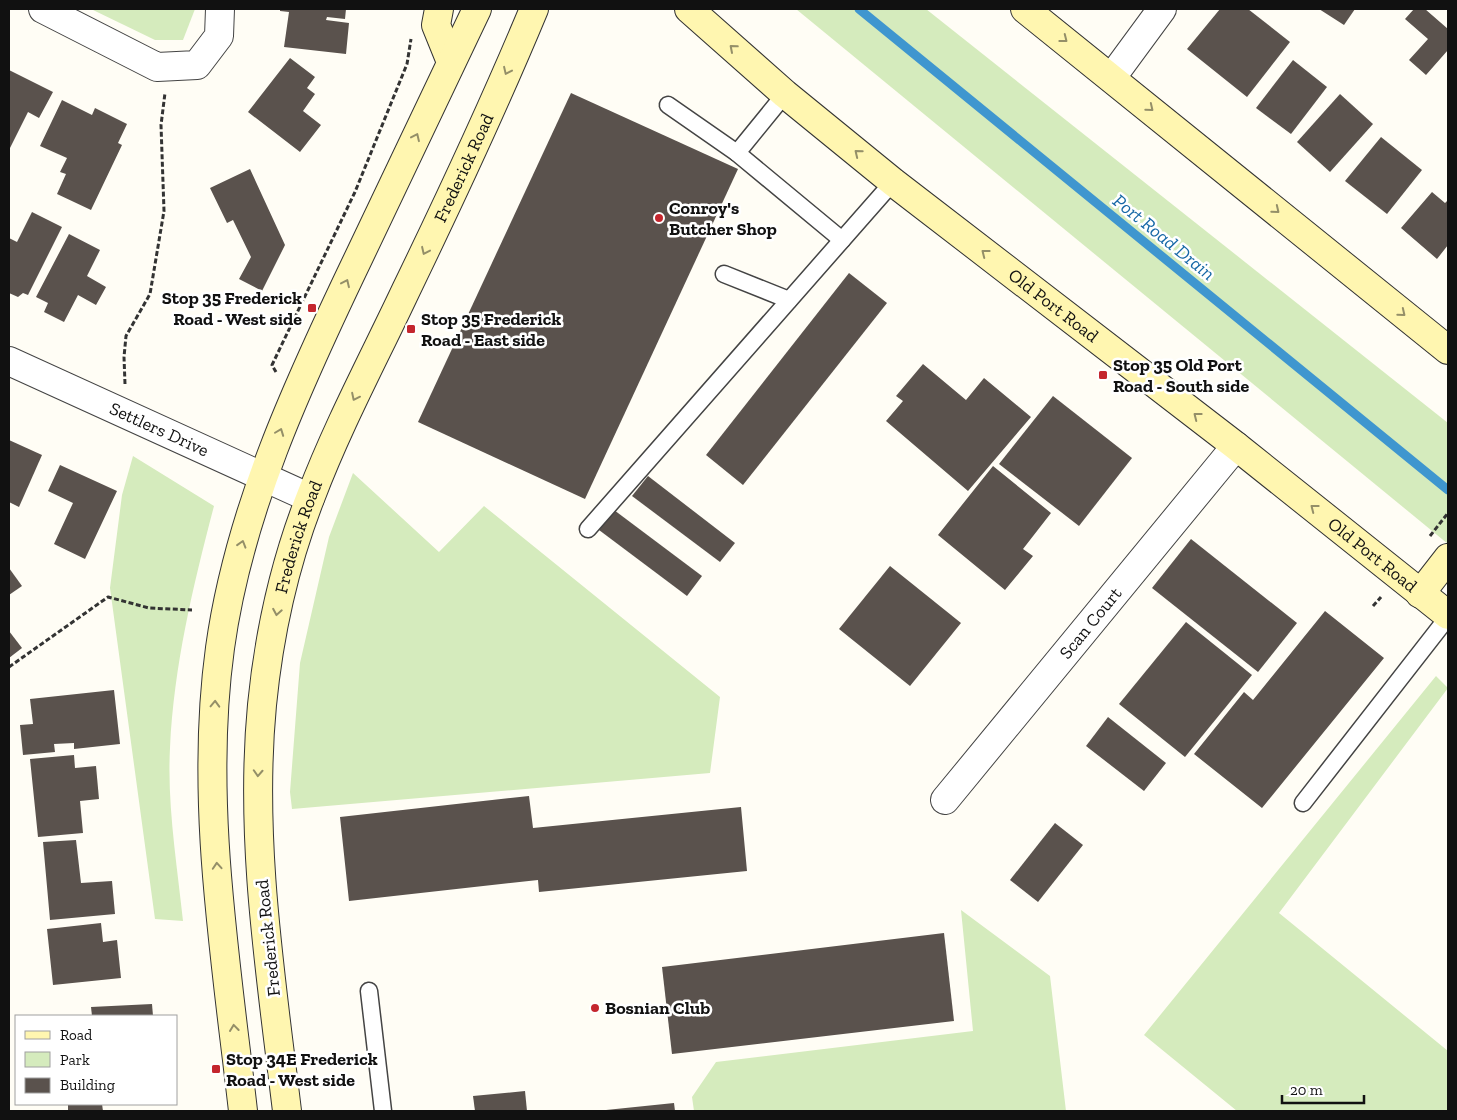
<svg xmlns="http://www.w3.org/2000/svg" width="1457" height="1120" viewBox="0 0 1457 1120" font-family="'Zilla Slab',serif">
	<rect width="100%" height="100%" fill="#fffdf5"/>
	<g fill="#d5ebbd">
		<path d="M 91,9 L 195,9 L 183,40 L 155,40 Z"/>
		<path d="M 796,9 L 926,9 L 1448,423 L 1448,544 Z"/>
		<path d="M 133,456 L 214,506 C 193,586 174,665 170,748 C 167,805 177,864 183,921 L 155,919 L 110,588 L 122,495 Z"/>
		<path d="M 353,473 L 439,552 L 484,506 L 720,697 L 710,773 L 292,809 L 290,792 L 300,663 L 329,537 Z"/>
		<path d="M 1436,676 L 1448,688 L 1279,913 L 1448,1051 L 1448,1111 L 1237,1111 L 1144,1035 Z"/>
		<path d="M 961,910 L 1050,976 L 1066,1111 L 694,1111 L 692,1097 L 716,1062 L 973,1031 Z"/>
	</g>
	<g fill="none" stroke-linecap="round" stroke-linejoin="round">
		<path stroke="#3f96cf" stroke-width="9" d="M 859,9 L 1448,490"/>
	</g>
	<g fill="#5a524d">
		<path d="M 280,9 L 346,9 L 345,19 L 327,17 L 326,20 L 349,23 L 346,54 L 284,47 L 289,12 L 280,11 Z"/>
		<path d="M 1220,9 L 1248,9 L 1290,42 L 1247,97 L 1187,49 Z"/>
		<path d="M 1319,9 L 1355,9 L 1344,25 Z"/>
		<path d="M 1414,9 L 1425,9 L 1448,29 L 1448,50 L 1426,75 L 1409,60 L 1428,39 L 1405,19 Z"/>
		<path d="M 290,58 L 315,77 L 307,88 L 315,94 L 303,111 L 321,125 L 300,152 L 248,112 Z"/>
		<path d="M 1293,60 L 1327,87 L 1291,134 L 1256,108 Z"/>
		<path d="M 9,70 L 53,92 L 39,118 L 28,112 L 9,150 Z"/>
		<path d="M 571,93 L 738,169 L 585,499 L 418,422 Z"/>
		<path d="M 1340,94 L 1373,124 L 1330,172 L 1297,142 Z"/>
		<path d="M 62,100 L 92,115 L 95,108 L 127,124 L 118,143 L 122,145 L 91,210 L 57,194 L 66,174 L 60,172 L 67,158 L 40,146 Z"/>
		<path d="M 1381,137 L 1422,170 L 1387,214 L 1345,181 Z"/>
		<path d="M 250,169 L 285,245 L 262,291 L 239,279 L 251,257 L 233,220 L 227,223 L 210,188 Z"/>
		<path d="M 1432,192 L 1445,203 L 1448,200 L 1448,245 L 1437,259 L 1401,228 Z"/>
		<path d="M 32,212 L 62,227 L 28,295 L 23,293 L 18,297 L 9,293 L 9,238 L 17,242 Z"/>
		<path d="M 69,234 L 100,250 L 87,276 L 106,287 L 96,305 L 78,295 L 64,322 L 44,312 L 48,303 L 36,297 Z"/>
		<path d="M 849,273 L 887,303 L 743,485 L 706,455 Z"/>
		<path d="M 923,364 L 966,400 L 984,378 L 1031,417 L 968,491 L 886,421 L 903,401 L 896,396 Z"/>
		<path d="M 1053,396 L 1132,458 L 1079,526 L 999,464 Z"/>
		<path d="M 9,440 L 42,455 L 19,507 L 9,502 Z"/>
		<path d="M 60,465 L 117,491 L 85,559 L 54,544 L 73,503 L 48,491 Z"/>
		<path d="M 993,466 L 1051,513 L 1023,549 L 1033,556 L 1005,590 L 938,535 Z"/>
		<path d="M 648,476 L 735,543 L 720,562 L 632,496 Z"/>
		<path d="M 614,510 L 702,576 L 687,596 L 599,530 Z"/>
		<path d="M 1191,539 L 1297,623 L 1258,672 L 1152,588 Z"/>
		<path d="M 890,566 L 961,623 L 910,686 L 839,629 Z"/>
		<path d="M 9,568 L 22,586 L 9,595 Z"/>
		<path d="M 1325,611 L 1384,658 L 1262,808 L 1194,754 L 1244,692 L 1253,700 Z"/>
		<path d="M 1186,622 L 1252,675 L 1185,757 L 1119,704 Z"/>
		<path d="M 9,631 L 22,648 L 9,658 Z"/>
		<path d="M 114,690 L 120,744 L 74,749 L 74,743 L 54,744 L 55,752 L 23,755 L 20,725 L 33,724 L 30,699 Z"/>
		<path d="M 1108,717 L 1166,763 L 1144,791 L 1086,746 Z"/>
		<path d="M 74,755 L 75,768 L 96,766 L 99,799 L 80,801 L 83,833 L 38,837 L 30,759 Z"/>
		<path d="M 529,796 L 533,828 L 741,807 L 747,871 L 539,892 L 538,880 L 349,901 L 340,817 Z"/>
		<path d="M 1055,823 L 1083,845 L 1038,902 L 1010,880 Z"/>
		<path d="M 76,840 L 81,883 L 112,881 L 115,914 L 50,920 L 43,842 Z"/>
		<path d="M 101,923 L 103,942 L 117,940 L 121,978 L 53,985 L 47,929 Z"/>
		<path d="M 944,933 L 954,1021 L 672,1054 L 662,967 Z"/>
		<path d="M 152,1004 L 153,1016 L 92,1016 L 91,1007 Z"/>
		<path d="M 525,1091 L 527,1111 L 475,1111 L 473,1096 Z"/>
		<path d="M 674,1103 L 675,1111 L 606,1111 L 606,1110 Z"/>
		<path d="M 68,1104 L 102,1104 L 103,1111 L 68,1111 Z"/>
	</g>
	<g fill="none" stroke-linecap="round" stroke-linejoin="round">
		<defs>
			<g id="service">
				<path d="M 785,94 L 737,153 L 842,240"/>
				<path d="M 668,105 L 737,153"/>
				<path d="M 724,274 L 789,300"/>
				<path d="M 588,529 L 893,182"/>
				<path d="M 1303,803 L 1448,617"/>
				<path d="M 369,991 L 383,1111"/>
			</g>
			<g id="minor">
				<path d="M 43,9 L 157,67 L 197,65 L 219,36 L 220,9"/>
				<path d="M 1112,77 L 1162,9"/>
				<path id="s1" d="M 9,361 L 310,498"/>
				<path id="s2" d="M 945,800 L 1236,446"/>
			</g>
			<g id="secondary">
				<path d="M 439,9 L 436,25 L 451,62"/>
				<path id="s3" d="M 689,9 L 785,94 L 893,182 L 1236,446 L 1448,615"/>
				<path d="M 1025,9 L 1448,350"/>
				<path d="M 1420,594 L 1448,558"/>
				<path d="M 243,1111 C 226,960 199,800 220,648 C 239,511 298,384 357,261 C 397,177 437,93 477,9"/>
				<path id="s4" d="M 287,1111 C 271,977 249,840 262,705 C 269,634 285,562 311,496 C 338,425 374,358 406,290 C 451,197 495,103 534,9"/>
			</g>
		</defs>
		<use href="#service" stroke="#444" stroke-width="19"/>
		<use href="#minor" stroke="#444" stroke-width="30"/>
		<use href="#secondary" stroke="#333" stroke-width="30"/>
		<g stroke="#333" stroke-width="3" stroke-dasharray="5 2.5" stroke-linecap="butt">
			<path d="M 276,372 L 272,365 L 355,192 L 407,64 L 411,39"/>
			<path d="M 125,384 L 124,357 L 126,336 L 150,294 L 164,211 L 161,125 L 165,93"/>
			<path d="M 1430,536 L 1448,513"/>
			<path d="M 1373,606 L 1381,597"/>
			<path d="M 9,667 L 108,597 L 149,608 L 192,610"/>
		</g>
		<use href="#service" stroke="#fff" stroke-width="16"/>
		<use href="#minor" stroke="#fff" stroke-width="28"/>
		<use href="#secondary" stroke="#fff6b0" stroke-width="28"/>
	</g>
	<defs><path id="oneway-chevron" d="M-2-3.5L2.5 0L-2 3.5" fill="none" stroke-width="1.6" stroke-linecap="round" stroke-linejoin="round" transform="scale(1.25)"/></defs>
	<g stroke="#948f68">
		<use href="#oneway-chevron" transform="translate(1064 39) rotate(38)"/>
		<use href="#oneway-chevron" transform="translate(733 48) rotate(-139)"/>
		<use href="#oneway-chevron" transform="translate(507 71) rotate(115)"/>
		<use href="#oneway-chevron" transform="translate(1150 108) rotate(39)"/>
		<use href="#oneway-chevron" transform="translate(416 137) rotate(-65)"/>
		<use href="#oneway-chevron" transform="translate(858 153) rotate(-141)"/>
		<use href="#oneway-chevron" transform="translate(1276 210) rotate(39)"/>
		<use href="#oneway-chevron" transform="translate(425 251) rotate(115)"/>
		<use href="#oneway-chevron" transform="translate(985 253) rotate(-142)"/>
		<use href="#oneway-chevron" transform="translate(346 283) rotate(-65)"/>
		<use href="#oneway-chevron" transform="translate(1402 313) rotate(39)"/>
		<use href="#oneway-chevron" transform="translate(355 397) rotate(116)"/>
		<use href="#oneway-chevron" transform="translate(1197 416) rotate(-142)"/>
		<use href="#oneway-chevron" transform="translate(280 432) rotate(-69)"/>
		<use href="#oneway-chevron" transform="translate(1314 508) rotate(-142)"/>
		<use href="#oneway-chevron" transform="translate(242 544) rotate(-73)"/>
		<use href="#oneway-chevron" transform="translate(277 612) rotate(100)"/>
		<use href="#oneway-chevron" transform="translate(215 704) rotate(-88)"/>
		<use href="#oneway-chevron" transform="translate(258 773) rotate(93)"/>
		<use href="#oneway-chevron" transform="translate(217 866) rotate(-94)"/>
		<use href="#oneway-chevron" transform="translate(234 1028) rotate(-97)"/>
	</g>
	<g fill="#c4262e" stroke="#fff" stroke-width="2">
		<circle cx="659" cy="218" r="5"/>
		<rect x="307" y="303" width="10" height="10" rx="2.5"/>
		<rect x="406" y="324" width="10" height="10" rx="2.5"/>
		<rect x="1098" y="370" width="10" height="10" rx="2.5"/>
		<circle cx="595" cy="1008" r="5"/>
		<rect x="211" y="1064" width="10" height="10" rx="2.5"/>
	</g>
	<g text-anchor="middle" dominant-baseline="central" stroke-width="5" stroke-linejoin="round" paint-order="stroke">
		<g font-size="18" fill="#111" stroke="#fff">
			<text stroke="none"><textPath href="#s4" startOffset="985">Frederick Road</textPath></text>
			<text stroke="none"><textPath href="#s3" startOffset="470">Old Port Road</textPath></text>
			<text stroke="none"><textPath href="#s1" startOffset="165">Settlers Drive</textPath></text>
			<text stroke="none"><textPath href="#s4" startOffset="580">Frederick Road</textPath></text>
			<text stroke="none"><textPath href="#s3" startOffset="875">Old Port Road</textPath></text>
			<text stroke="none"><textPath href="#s2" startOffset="229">Scan Court</textPath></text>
			<text transform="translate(268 938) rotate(-96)">Frederick Road</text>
		</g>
		<g font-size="18" font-weight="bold" fill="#111" stroke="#fff" text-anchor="start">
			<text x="669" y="208">Conroy's<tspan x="669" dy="21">Butcher Shop</tspan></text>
			<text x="302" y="298" text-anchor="end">Stop 35 Frederick<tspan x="302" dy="21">Road - West side</tspan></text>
			<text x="421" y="319">Stop 35 Frederick<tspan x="421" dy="21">Road - East side</tspan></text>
			<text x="1113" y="365">Stop 35 Old Port<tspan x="1113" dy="21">Road - South side</tspan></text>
			<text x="605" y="1008">Bosnian Club</text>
			<text x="226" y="1059">Stop 34E Frederick<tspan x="226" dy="21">Road - West side</tspan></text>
		</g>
		<g font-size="19" font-style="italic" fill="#1768a6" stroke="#fff">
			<text transform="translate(1164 237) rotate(39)">Port Road Drain</text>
		</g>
	</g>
	<rect width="1457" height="1120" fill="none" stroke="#111111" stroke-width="20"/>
	<rect x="15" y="1015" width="162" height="90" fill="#ffffff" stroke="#a0a0a0"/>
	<rect x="25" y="1031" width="25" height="8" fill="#fff6b0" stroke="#a0a0a0"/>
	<text x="60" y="1040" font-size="15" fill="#111111">Road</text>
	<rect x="25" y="1052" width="25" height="15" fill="#d5ebbd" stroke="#a0a0a0"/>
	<text x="60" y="1065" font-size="15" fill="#111111">Park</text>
	<rect x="25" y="1078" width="25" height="15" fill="#5a524d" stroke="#a0a0a0"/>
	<text x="60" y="1090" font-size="15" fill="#111111">Building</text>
	<path d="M1282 1095v8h82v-8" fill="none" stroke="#111111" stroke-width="2.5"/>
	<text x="1290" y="1095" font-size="15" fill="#111111" stroke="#ffffff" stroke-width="4" paint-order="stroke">20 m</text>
</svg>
